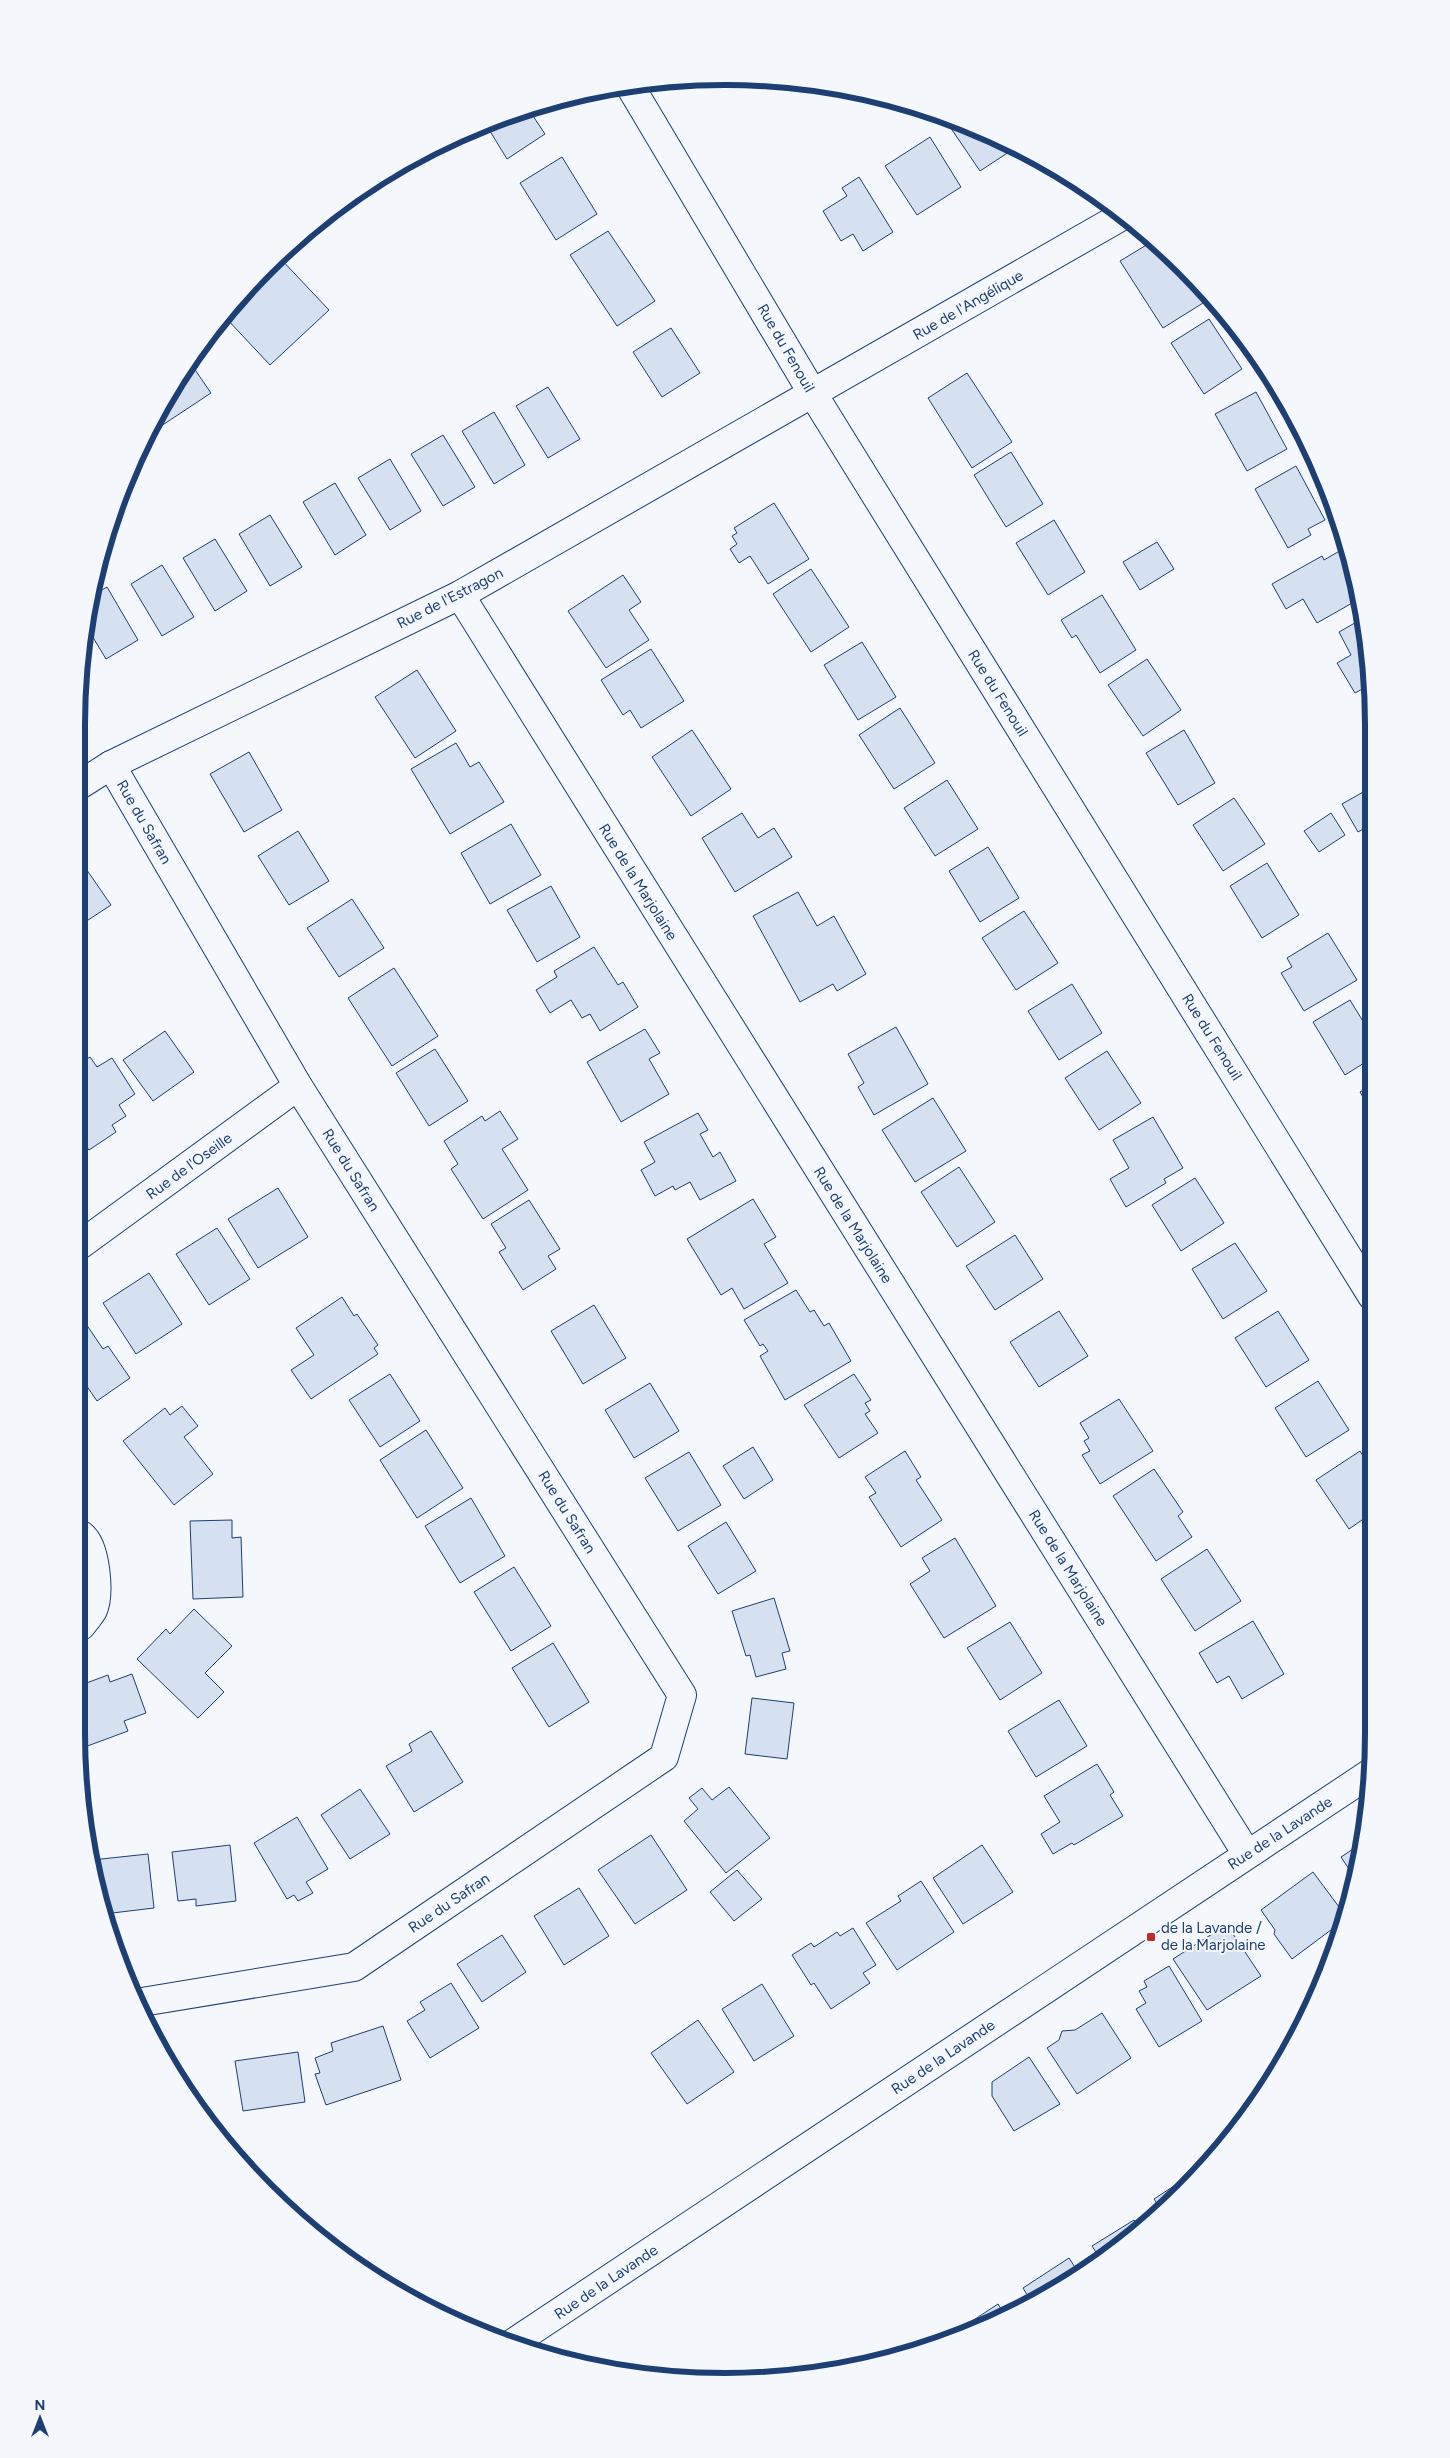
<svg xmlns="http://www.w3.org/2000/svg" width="1450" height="2458" viewBox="0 0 1450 2458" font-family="Figtree,sans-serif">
	<rect width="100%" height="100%" fill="#f4f7fb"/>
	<g fill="#d5e0f0" stroke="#1d3f73">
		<path d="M 529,110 L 545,134 L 507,159 L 485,123 Z"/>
		<path d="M 955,120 L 973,126 L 1015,148 L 980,171 L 948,124 Z"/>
		<path d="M 930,137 L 961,187 L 917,215 L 885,166 Z"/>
		<path d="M 562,157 L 597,214 L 556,240 L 520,183 Z"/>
		<path d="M 859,177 L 893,232 L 863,251 L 853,234 L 841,241 L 823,211 L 847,196 L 842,188 Z"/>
		<path d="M 608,231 L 655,301 L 617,326 L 570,255 Z"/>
		<path d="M 1153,241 L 1176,260 L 1203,303 L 1163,328 L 1120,261 Z"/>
		<path d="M 278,256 L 329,310 L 270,365 L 225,317 L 266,266 Z"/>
		<path d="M 1209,319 L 1242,369 L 1204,394 L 1171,343 Z"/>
		<path d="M 671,328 L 700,373 L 662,397 L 633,352 Z"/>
		<path d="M 189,361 L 211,393 L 152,432 L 185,365 Z"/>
		<path d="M 967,373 L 1012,442 L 972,468 L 928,398 Z"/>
		<path d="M 548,387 L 580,439 L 548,458 L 516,406 Z"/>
		<path d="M 1256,392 L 1287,449 L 1247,471 L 1215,414 Z"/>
		<path d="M 494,412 L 525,465 L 494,484 L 462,431 Z"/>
		<path d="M 443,435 L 475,487 L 443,506 L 411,454 Z"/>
		<path d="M 1011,452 L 1043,504 L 1006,527 L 974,475 Z"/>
		<path d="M 390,459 L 421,511 L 390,530 L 358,478 Z"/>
		<path d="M 1296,466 L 1325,520 L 1308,529 L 1311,535 L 1288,548 L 1255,489 Z"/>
		<path d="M 335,483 L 366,535 L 335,555 L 303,502 Z"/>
		<path d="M 774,503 L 809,559 L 768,584 L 750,556 L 739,563 L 730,549 L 737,544 L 732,536 L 737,533 L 734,528 Z"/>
		<path d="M 270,515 L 302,567 L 270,586 L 239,534 Z"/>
		<path d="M 1054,520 L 1085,572 L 1048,595 L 1016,543 Z"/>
		<path d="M 215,539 L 247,591 L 215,611 L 183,558 Z"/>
		<path d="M 1157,542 L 1174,569 L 1140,590 L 1123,562 Z"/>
		<path d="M 1343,549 L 1347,557 L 1355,593 L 1351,595 L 1354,602 L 1317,623 L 1303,599 L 1286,609 L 1272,584 L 1322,556 L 1324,560 Z"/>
		<path d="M 162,565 L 194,617 L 162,636 L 131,584 Z"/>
		<path d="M 811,569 L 849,627 L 811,652 L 773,594 Z"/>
		<path d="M 623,575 L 641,602 L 629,610 L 649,640 L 606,668 L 568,611 Z"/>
		<path d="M 107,587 L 138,640 L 106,659 L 88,629 L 95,594 Z"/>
		<path d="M 1102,595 L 1136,650 L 1100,673 L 1076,635 L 1072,638 L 1061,620 Z"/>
		<path d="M 1360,620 L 1372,684 L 1355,693 L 1337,663 L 1351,655 L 1339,632 Z"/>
		<path d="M 862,642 L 896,697 L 858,720 L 824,665 Z"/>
		<path d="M 651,649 L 684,701 L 641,728 L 630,710 L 623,715 L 601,680 Z"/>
		<path d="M 1147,659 L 1181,710 L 1143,736 L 1108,685 Z"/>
		<path d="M 82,660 L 89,671 L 79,678 Z"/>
		<path d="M 417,670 L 456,731 L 415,758 L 375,697 Z"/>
		<path d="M 900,708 L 935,763 L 894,789 L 859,735 Z"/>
		<path d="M 692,730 L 731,789 L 691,816 L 652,757 Z"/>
		<path d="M 1184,730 L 1215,783 L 1178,805 L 1146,753 Z"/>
		<path d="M 456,743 L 470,767 L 479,762 L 504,802 L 450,834 L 411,769 Z"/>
		<path d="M 249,752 L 282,810 L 244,832 L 210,774 Z"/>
		<path d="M 947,780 L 978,829 L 935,856 L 904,808 Z"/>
		<path d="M 1372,787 L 1372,824 L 1358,832 L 1342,804 Z"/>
		<path d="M 1234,798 L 1265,844 L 1223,871 L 1193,825 Z"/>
		<path d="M 742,813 L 758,838 L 774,828 L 792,857 L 735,892 L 702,838 Z"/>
		<path d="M 1331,813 L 1345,835 L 1319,852 L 1304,831 Z"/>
		<path d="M 511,824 L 541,875 L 490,904 L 461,853 Z"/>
		<path d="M 298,831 L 329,881 L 289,905 L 258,856 Z"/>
		<path d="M 988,847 L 1019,898 L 980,922 L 949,871 Z"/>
		<path d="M 80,860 L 111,905 L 79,926 L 78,862 Z"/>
		<path d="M 1267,863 L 1299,915 L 1262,938 L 1230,886 Z"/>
		<path d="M 551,886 L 580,937 L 537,962 L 507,910 Z"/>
		<path d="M 798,892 L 817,926 L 834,916 L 866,974 L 837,991 L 833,984 L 800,1002 L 753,916 Z"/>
		<path d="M 352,899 L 384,948 L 339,977 L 307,928 Z"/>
		<path d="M 1024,911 L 1058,963 L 1016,990 L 982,938 Z"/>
		<path d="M 1328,933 L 1357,980 L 1304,1011 L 1281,973 L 1292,967 L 1287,958 Z"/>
		<path d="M 594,947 L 618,985 L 623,982 L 638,1007 L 600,1031 L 590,1014 L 582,1018 L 571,1000 L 550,1013 L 536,990 L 557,977 L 554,971 Z"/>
		<path d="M 394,968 L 438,1036 L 392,1066 L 348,998 Z"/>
		<path d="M 1072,984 L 1102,1033 L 1059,1060 L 1028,1011 Z"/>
		<path d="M 1350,1000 L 1372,1036 L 1372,1058 L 1345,1075 L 1313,1022 Z"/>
		<path d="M 896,1027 L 928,1084 L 874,1115 L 858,1087 L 864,1083 L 848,1054 Z"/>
		<path d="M 645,1029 L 660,1053 L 649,1059 L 669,1094 L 621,1122 L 587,1062 Z"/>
		<path d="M 165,1031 L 194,1072 L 153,1101 L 123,1060 Z"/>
		<path d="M 435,1049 L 468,1101 L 429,1126 L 396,1073 Z"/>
		<path d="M 1107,1051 L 1141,1103 L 1099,1130 L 1065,1078 Z"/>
		<path d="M 79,1054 L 83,1061 L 90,1057 L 97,1067 L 112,1058 L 135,1094 L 119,1105 L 126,1116 L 112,1125 L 116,1132 L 89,1150 L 79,1135 Z"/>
		<path d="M 1372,1085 L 1372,1112 L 1360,1092 Z"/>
		<path d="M 933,1098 L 966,1151 L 915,1182 L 882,1130 Z"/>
		<path d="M 500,1111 L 518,1139 L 502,1149 L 528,1190 L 483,1219 L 451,1169 L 458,1164 L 444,1141 L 482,1116 L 485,1121 Z"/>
		<path d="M 698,1113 L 708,1130 L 700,1134 L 713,1157 L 720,1152 L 736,1181 L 700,1200 L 690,1182 L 675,1190 L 673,1186 L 655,1196 L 641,1170 L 655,1162 L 644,1142 Z"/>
		<path d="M 1153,1117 L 1183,1168 L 1164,1179 L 1166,1183 L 1126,1207 L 1110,1179 L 1129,1168 L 1113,1140 Z"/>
		<path d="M 959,1167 L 995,1222 L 957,1247 L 921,1192 Z"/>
		<path d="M 1195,1178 L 1224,1223 L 1181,1251 L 1152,1205 Z"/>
		<path d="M 278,1188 L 308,1237 L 258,1268 L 228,1219 Z"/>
		<path d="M 753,1199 L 776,1237 L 764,1244 L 788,1283 L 744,1309 L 732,1288 L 721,1295 L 687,1239 Z"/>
		<path d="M 529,1200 L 560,1249 L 548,1256 L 556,1269 L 523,1290 L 499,1252 L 506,1248 L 491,1224 Z"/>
		<path d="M 217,1228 L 250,1279 L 209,1305 L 176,1254 Z"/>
		<path d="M 1015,1235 L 1043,1279 L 995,1310 L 966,1266 Z"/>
		<path d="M 1235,1243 L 1267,1291 L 1223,1319 L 1192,1269 Z"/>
		<path d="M 149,1273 L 182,1324 L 136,1354 L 103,1303 Z"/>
		<path d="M 796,1290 L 810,1312 L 814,1310 L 824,1326 L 829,1323 L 851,1361 L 785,1400 L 760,1356 L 768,1351 L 763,1344 L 760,1346 L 744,1320 Z"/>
		<path d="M 342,1297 L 354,1316 L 357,1314 L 378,1345 L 374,1348 L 378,1354 L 311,1399 L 291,1370 L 314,1355 L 296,1328 Z"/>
		<path d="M 594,1305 L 626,1358 L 583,1384 L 551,1331 Z"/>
		<path d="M 1059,1311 L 1088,1356 L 1039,1387 L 1010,1342 Z"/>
		<path d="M 1278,1311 L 1309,1360 L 1266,1387 L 1235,1338 Z"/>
		<path d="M 84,1321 L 103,1349 L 108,1346 L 130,1378 L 97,1401 L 86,1385 L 80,1389 L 80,1324 Z"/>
		<path d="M 390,1374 L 420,1421 L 380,1447 L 349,1400 Z"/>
		<path d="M 854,1374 L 871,1400 L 865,1403 L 870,1411 L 865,1414 L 878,1433 L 839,1458 L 804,1405 Z"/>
		<path d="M 1318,1381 L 1349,1430 L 1306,1457 L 1275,1408 Z"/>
		<path d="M 650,1383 L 679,1431 L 634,1458 L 605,1410 Z"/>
		<path d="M 1119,1399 L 1153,1451 L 1100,1484 L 1082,1455 L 1090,1451 L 1084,1441 L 1089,1438 L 1080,1423 Z"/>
		<path d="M 182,1406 L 198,1426 L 184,1437 L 213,1474 L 174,1505 L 123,1441 L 165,1408 L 170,1415 Z"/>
		<path d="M 426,1430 L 463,1488 L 417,1518 L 380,1460 Z"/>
		<path d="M 753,1447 L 773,1480 L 744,1499 L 723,1466 Z"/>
		<path d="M 905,1451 L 921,1477 L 916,1480 L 942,1520 L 901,1547 L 869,1497 L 876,1493 L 865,1477 Z"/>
		<path d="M 1360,1451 L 1372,1470 L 1372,1513 L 1349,1529 L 1316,1480 Z"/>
		<path d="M 689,1452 L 721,1505 L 678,1531 L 645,1478 Z"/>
		<path d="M 1154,1469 L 1183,1512 L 1178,1516 L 1192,1537 L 1156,1561 L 1113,1496 Z"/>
		<path d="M 471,1498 L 505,1556 L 460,1583 L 425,1526 Z"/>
		<path d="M 232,1520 L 232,1538 L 241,1537 L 243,1597 L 193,1599 L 190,1521 Z"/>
		<path d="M 726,1522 L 756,1571 L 718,1594 L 688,1546 Z"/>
		<path d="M 955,1538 L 996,1606 L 944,1638 L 910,1584 L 930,1571 L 922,1558 Z"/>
		<path d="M 1207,1549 L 1241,1601 L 1195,1631 L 1161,1579 Z"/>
		<path d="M 1372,1551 L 1372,1564 L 1367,1555 Z"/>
		<path d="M 514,1567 L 551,1626 L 511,1651 L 474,1592 Z"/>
		<path d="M 774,1598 L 790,1651 L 782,1653 L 786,1669 L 756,1677 L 750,1655 L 746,1656 L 732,1611 Z"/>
		<path d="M 194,1609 L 232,1646 L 205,1673 L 224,1692 L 198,1718 L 137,1659 L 166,1629 L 170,1634 Z"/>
		<path d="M 1253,1621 L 1284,1674 L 1242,1699 L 1229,1676 L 1217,1683 L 1199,1653 Z"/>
		<path d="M 1010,1622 L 1042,1673 L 1000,1700 L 967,1648 Z"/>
		<path d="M 553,1643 L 589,1702 L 549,1727 L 512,1668 Z"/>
		<path d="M 132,1674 L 146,1713 L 124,1721 L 128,1731 L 82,1748 L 81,1685 L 108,1675 L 110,1682 Z"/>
		<path d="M 752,1698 L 794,1703 L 787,1759 L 745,1754 Z"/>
		<path d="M 1059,1700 L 1087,1746 L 1036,1777 L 1008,1731 Z"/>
		<path d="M 431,1731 L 463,1782 L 414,1812 L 386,1766 L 412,1751 L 409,1744 Z"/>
		<path d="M 1097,1764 L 1114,1792 L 1110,1795 L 1123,1816 L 1074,1845 L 1072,1843 L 1053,1854 L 1041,1834 L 1060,1822 L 1044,1796 Z"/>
		<path d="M 729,1787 L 770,1838 L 726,1873 L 684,1821 L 698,1809 L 689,1798 L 702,1788 L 712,1800 Z"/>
		<path d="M 360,1789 L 390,1834 L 350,1859 L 321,1815 Z"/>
		<path d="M 297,1817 L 328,1869 L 306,1882 L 313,1893 L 298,1901 L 294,1895 L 287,1899 L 254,1843 Z"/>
		<path d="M 651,1835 L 687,1890 L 635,1924 L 598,1870 Z"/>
		<path d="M 230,1845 L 236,1901 L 196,1906 L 196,1899 L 178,1901 L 172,1852 Z"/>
		<path d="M 982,1845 L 1013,1892 L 963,1924 L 933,1878 Z"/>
		<path d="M 1359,1845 L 1353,1875 L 1341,1857 Z"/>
		<path d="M 148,1854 L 154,1908 L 104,1914 L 92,1860 Z"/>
		<path d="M 737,1870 L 762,1899 L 734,1921 L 710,1892 Z"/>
		<path d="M 1313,1872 L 1345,1915 L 1343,1921 L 1292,1959 L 1274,1934 L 1275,1930 L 1261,1910 Z"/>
		<path d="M 921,1881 L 954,1932 L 897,1970 L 866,1923 L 901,1901 L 898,1896 Z"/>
		<path d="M 579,1888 L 609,1936 L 564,1965 L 534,1916 Z"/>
		<path d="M 1223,1927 L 1229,1928 L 1261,1976 L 1207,2010 L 1173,1959 Z"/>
		<path d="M 853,1928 L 876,1965 L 863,1973 L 870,1983 L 831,2009 L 814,1983 L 811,1985 L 792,1955 L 811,1943 L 814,1947 L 837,1932 L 840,1936 Z"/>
		<path d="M 502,1935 L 526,1972 L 482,2002 L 457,1964 Z"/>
		<path d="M 1169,1966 L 1202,2021 L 1159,2047 L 1136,2009 L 1146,2003 L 1139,1991 L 1147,1987 L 1144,1981 Z"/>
		<path d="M 451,1983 L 479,2028 L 430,2058 L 407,2021 L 425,2010 L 420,2002 Z"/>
		<path d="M 762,1984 L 794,2036 L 754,2061 L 722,2009 Z"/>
		<path d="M 1102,2013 L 1131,2058 L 1077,2094 L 1047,2048 L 1059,2040 L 1062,2031 L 1075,2030 Z"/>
		<path d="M 698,2020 L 734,2072 L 687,2104 L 651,2053 Z"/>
		<path d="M 383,2026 L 401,2080 L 326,2105 L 315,2074 L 320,2073 L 315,2058 L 333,2051 L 331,2043 Z"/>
		<path d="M 298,2052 L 305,2102 L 243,2111 L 235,2061 Z"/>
		<path d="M 1029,2057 L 1060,2104 L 1014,2131 L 992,2096 L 992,2082 Z"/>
		<path d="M 1200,2169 L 1201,2171 L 1161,2210 L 1154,2199 Z"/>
		<path d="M 1134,2220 L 1140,2229 L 1120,2248 L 1101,2260 L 1092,2246 Z"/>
		<path d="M 1069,2258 L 1080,2275 L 1049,2295 L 1032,2303 L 1023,2288 Z"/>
		<path d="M 998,2304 L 1005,2315 L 957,2337 L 954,2333 Z"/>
	</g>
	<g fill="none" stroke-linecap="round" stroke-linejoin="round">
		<defs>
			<g id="minor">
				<path d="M 630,86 L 813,394 L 1372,1296"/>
				<path d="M 460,595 L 1247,1854"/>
				<path d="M 111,765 L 298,1086 L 682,1695 L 664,1757 L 354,1967 L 136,2003"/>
				<path d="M 78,786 L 111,765 L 460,595 L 1122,216"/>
				<path d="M 80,1245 L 298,1086"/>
				<path d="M 81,1535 C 96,1545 100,1594 93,1610 C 90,1615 85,1621 81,1626"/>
				<path d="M 513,2343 L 1372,1772"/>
			</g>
		</defs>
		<use href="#minor" stroke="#1d3f73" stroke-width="30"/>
		<use href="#minor" stroke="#f4f7fb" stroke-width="28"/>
	</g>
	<rect fill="#c62828" stroke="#f4f7fb" stroke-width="2" x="1146" y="1932" width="10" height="10" rx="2.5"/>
	<g text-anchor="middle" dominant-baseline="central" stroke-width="4" stroke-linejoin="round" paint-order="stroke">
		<g font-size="15" fill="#1d3f73" stroke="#f4f7fb">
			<text transform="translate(968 305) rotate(-30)">Rue de l'Angélique</text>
			<text transform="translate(786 348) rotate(60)">Rue du Fenouil</text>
			<text transform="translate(450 598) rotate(-27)">Rue de l'Estragon</text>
			<text transform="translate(998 693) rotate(58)">Rue du Fenouil</text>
			<text transform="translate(144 822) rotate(60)">Rue du Safran</text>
			<text transform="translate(638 882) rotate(58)">Rue de la Marjolaine</text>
			<text transform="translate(1212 1037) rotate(58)">Rue du Fenouil</text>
			<text transform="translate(189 1166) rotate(-36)">Rue de l'Oseille</text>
			<text transform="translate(351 1170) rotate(58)">Rue du Safran</text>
			<text transform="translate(853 1225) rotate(58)">Rue de la Marjolaine</text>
			<text transform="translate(567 1512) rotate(58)">Rue du Safran</text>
			<text transform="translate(1068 1568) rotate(58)">Rue de la Marjolaine</text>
			<text transform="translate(1280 1833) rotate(-33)">Rue de la Lavande</text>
			<text transform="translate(449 1903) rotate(-34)">Rue du Safran</text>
			<text transform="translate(943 2057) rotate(-34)">Rue de la Lavande</text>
			<text transform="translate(606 2282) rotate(-34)">Rue de la Lavande</text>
		</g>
		<g font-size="15" fill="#1d3f73" stroke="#f4f7fb" text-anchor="start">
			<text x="1161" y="1928">de la Lavande /<tspan x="1161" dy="17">de la Marjolaine</tspan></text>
		</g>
	</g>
	<path d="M0 0H1450V2458H0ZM725 85H725A640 640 0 0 1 1365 725V1733A640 640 0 0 1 725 2373H725A640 640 0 0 1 85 1733V725A640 640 0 0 1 725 85Z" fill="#f4f7fb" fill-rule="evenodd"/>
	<path fill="none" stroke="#1d3f73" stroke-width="6" d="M725 85H725A640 640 0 0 1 1365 725V1733A640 640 0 0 1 725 2373H725A640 640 0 0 1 85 1733V725A640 640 0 0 1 725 85Z"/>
	<g transform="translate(40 2418)" stroke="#f4f7fb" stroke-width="4" paint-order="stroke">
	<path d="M0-4L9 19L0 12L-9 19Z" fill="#1d3f73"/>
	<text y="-8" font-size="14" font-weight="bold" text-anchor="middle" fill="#1d3f73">N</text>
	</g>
</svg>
